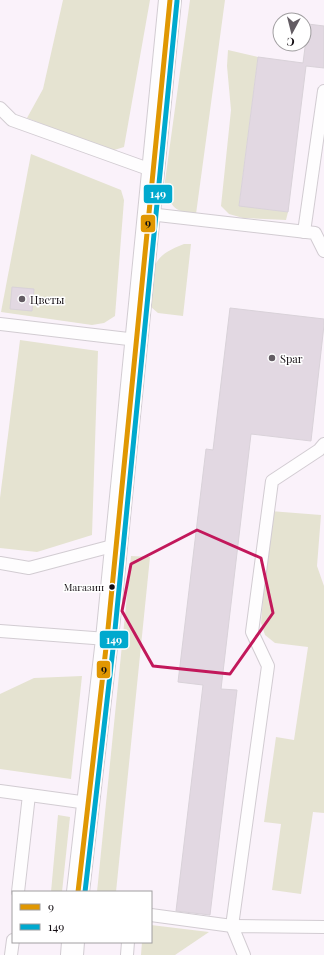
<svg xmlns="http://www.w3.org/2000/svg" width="324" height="955" viewBox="0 0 324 955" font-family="'Playfair Display',serif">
	<rect width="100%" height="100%" fill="#faf2fa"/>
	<g fill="#e5e3d1">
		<path d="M 63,0 L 150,0 L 124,147 L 111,151 L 27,118 L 43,89 Z"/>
		<path d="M 190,0 L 225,0 L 196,214 C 173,211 173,208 164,188 Z"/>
		<path d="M 228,50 L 258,57 L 239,205 L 288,212 L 286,220 L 243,218 L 229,214 L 221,206 L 231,110 L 227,66 Z"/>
		<path d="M 31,154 L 121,190 L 124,200 L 115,316 L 104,323 L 92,325 L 1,312 Z"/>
		<path d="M 184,244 L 191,244 L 183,316 L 158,313 L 151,307 L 155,265 C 161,253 172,249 184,244 Z"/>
		<path d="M 20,340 L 98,351 L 92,535 L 37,552 L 0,548 L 0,498 Z"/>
		<path d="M 270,511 L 321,515 L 317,566 L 324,586 L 324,813 L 313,812 L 301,894 L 272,890 L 281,824 L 264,822 L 276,737 L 294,740 L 308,647 L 275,643 L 265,635 L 261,623 Z"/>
		<path d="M 131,556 L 150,557 L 116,892 L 97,892 Z"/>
		<path d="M 82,676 L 71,779 L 0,769 L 0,694 L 34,678 Z"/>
		<path d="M 58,815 L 70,817 L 62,892 L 51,892 Z"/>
		<path d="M 151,925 L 209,932 L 175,955 L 141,955 L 142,942 L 151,942 Z"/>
	</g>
	<g fill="#e2d8e2" stroke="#d9d2d9">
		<path d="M 308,24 L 324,26 L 324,68 L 306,66 L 288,212 L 239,206 L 258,57 L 303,63 Z"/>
		<path d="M 12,287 L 34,289 L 32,311 L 10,309 Z"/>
		<path d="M 230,308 L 324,319 L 324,325 L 311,441 L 251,434 L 221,689 L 237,690 L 210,915 L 176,911 L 203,685 L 178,682 L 206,449 L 213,450 Z"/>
	</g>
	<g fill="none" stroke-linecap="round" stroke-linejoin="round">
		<defs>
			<g id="service">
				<path d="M 0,108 L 12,120 L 154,171"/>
				<path d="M 149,214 L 315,233 L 324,251"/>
				<path d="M 304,232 L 324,91"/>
				<path d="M 0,324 L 137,340"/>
				<path d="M 0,563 L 29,568 L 116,545"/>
				<path d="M 0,631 L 107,639"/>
				<path d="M 0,791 L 88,803"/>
				<path d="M 18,892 L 29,795"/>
				<path d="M 151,915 L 232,926 L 268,666 L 252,632 L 272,481 L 319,450 L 324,444"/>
				<path d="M 11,955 L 13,940"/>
				<path d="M 127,955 L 128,942"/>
				<path d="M 244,955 L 232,926 L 324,927"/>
			</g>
			<g id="secondary">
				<path d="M 78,892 L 107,639 L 170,0"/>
				<path d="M 72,955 L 73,942"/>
			</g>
		</defs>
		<use href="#service" stroke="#d2ccd2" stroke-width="14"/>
		<use href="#secondary" stroke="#d2ccd2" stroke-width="24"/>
		<use href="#service" stroke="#fefdfe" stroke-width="12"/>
		<use href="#secondary" stroke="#fefdfe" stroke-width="22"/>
		<defs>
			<path id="bus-1" d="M 78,892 L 107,639 L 170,0"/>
			<path id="bus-2" d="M 85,892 L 114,640 L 177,1"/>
		</defs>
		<use href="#bus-1" stroke="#fff" stroke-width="8"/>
		<use href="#bus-2" stroke="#fff" stroke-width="8"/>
		<use href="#bus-1" stroke="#e09702" stroke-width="5"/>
		<use href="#bus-2" stroke="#00a9ce" stroke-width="5"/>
	</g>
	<path fill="none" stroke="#c2185b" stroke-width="3" stroke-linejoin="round" d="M 197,530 L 261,558 L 273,613 L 230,674 L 153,666 L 122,611 L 131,564 Z"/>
	<g fill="#635c63" stroke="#fff" stroke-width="1.5">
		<circle cx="22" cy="299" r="4"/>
		<circle cx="272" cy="358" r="4"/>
	</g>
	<circle fill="#120c11" stroke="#fff" stroke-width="1.5" cx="112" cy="587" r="3.5"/>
	<g text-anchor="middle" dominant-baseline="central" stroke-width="3" stroke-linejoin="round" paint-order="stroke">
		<g font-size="10" fill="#120c11" stroke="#fff" text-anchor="end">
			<text x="104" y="587">Магазин</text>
		</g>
		<g font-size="11" fill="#120c11" stroke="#fff" text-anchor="start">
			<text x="30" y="299">Цветы</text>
			<text x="280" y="358">Spar</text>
		</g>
	</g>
	<g stroke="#fff" stroke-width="1.5">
		<rect x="143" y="184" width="30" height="20" rx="4" fill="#00a9ce"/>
		<rect x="140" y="214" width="16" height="19" rx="4" fill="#e09702"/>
		<rect x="99" y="630" width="30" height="19" rx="4" fill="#00a9ce"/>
		<rect x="96" y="660" width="15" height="19" rx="4" fill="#e09702"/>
	</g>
	<g font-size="11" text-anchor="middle" font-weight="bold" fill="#fff">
		<text x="158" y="198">149</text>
		<text x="114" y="644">149</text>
	</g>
	<g font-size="11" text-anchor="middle" font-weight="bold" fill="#111">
		<text x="148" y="227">9</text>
		<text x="104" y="673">9</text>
	</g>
	<rect x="12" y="891" width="140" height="52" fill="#ffffff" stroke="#a09ea0"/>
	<rect x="20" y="904" width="20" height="6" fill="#e09702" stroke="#a09ea0"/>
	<text x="48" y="911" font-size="12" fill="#120c11">9</text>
	<rect x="20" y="924" width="20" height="6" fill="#00a9ce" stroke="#a09ea0"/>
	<text x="48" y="931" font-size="12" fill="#120c11">149</text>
	<g transform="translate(292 32) rotate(187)"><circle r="19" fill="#ffffff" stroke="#a09ea0"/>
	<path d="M0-3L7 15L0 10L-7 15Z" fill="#635c63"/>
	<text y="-6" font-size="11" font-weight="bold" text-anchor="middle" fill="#120c11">С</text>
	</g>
</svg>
